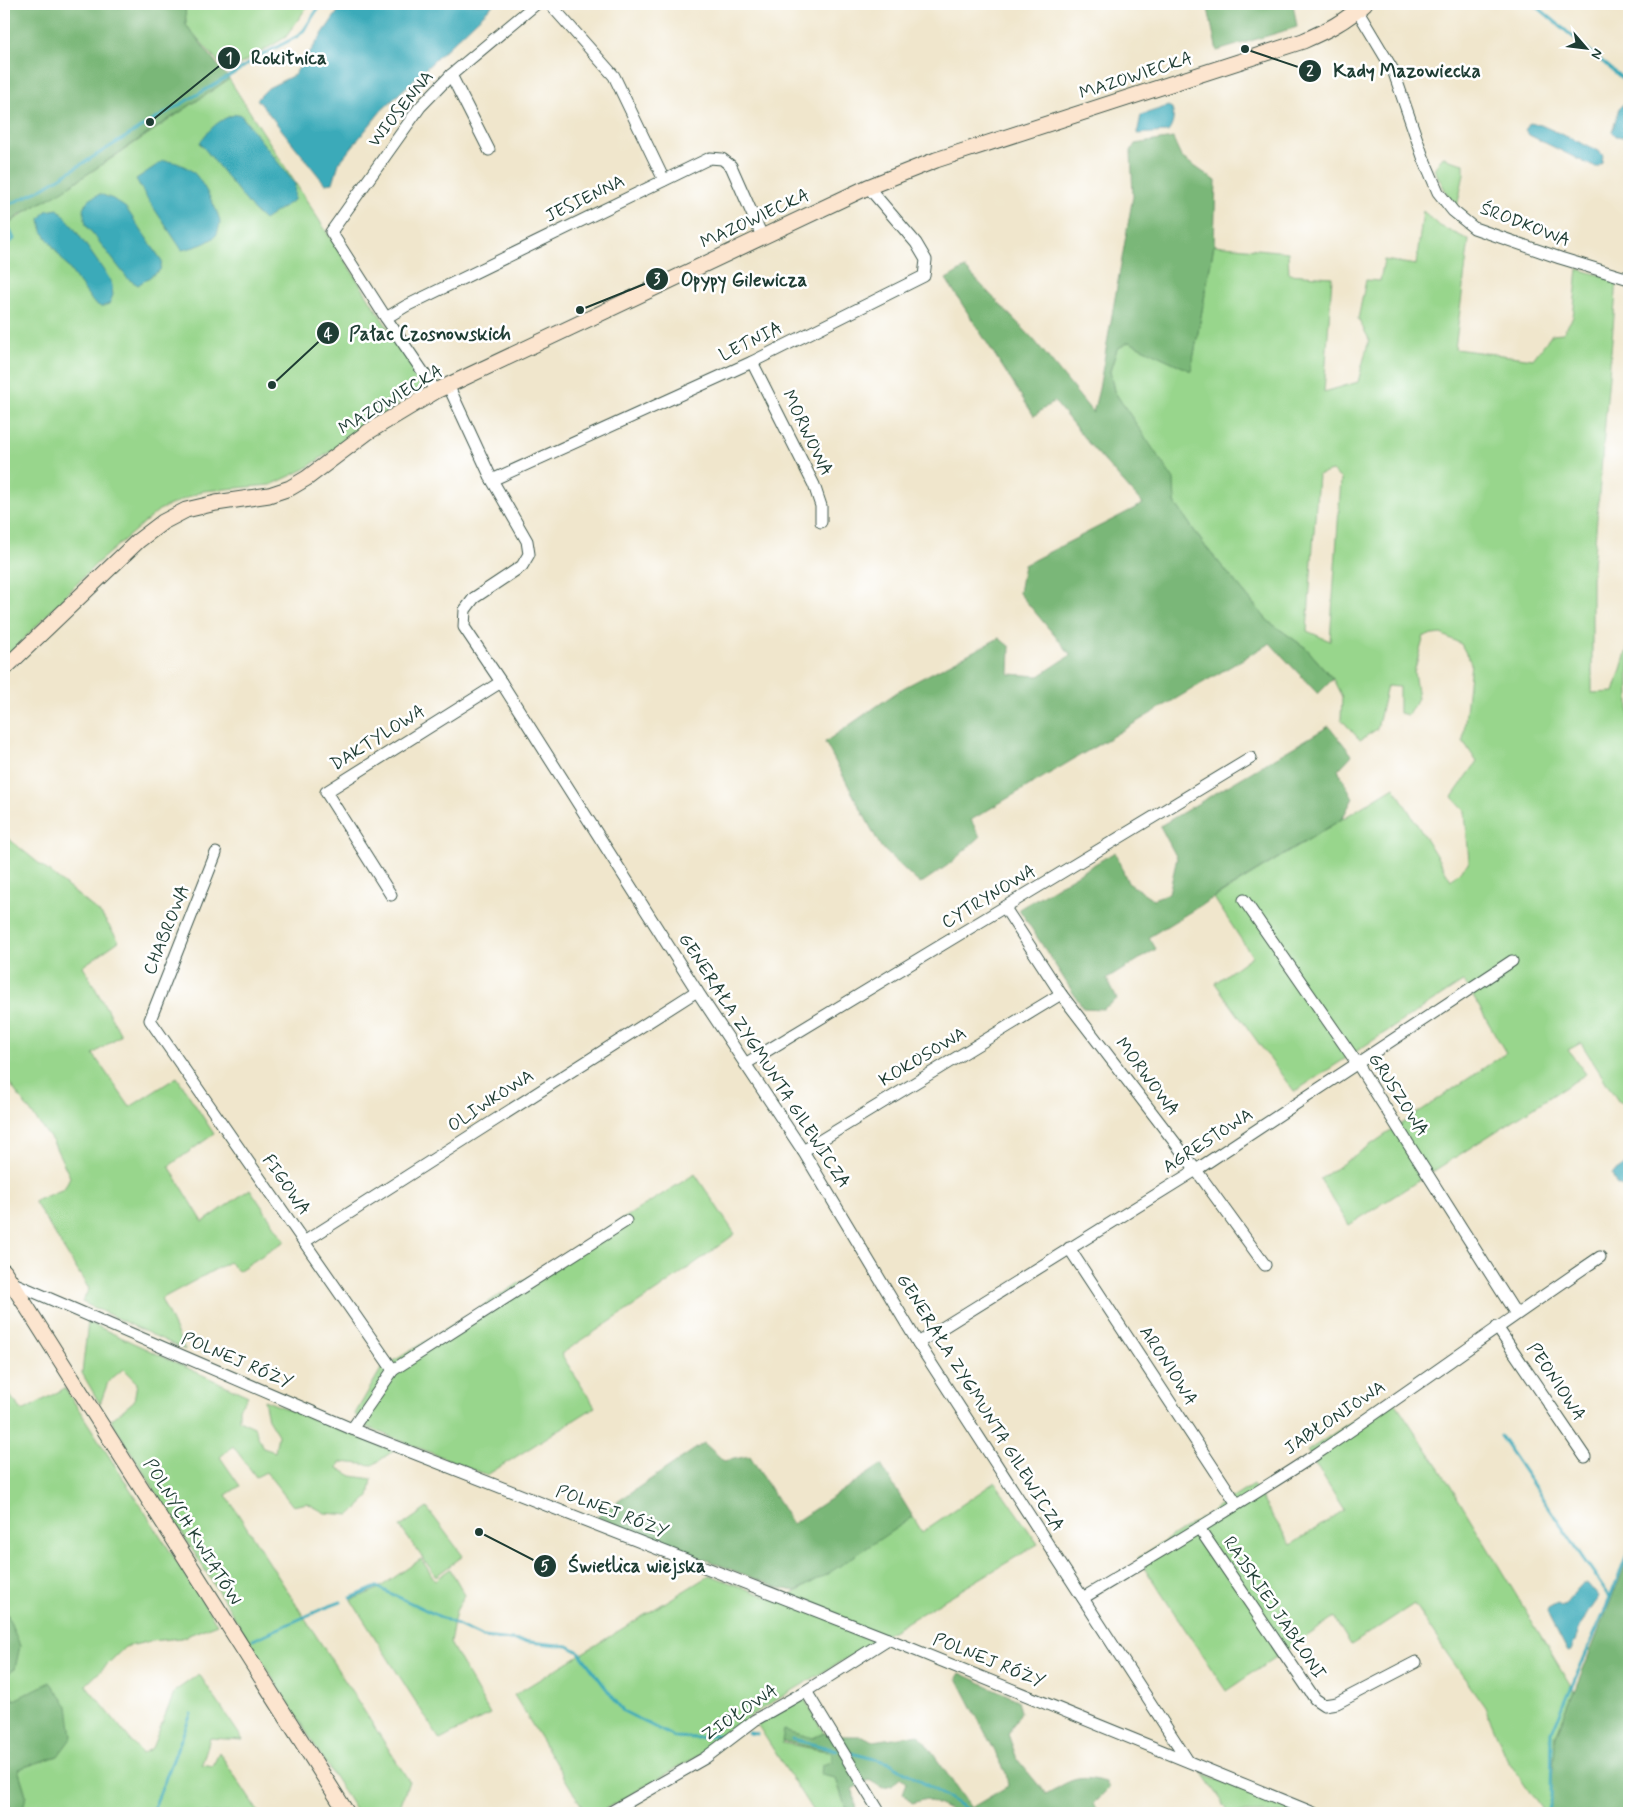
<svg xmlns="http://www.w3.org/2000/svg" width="1633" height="1817" viewBox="0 0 1633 1817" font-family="Mynerve,sans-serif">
	<rect width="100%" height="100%" fill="#fff"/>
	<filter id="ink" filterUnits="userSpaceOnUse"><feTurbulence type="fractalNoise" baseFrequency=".02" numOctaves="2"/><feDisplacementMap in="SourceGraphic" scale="10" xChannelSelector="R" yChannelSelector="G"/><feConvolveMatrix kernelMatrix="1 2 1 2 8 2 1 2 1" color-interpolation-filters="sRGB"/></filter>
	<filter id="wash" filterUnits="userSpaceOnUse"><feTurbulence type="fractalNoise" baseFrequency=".0096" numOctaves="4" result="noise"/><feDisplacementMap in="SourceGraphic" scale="20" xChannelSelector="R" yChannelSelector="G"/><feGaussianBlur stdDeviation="1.12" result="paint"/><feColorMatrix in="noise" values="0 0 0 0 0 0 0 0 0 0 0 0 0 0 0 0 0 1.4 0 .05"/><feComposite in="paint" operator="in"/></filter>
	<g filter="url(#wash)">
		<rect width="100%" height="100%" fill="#f0e6cc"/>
		<g fill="#98d68c" stroke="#5c8a60" fill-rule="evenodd">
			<path d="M 185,4 L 309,4 L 286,37 L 227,72 L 186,25 Z"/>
			<path d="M 229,79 L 425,386 L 305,469 L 271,485 L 203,491 L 159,510 L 96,564 L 4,660 L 4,221 L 7,226 C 29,207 56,195 80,179 C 130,147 179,113 229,79 Z"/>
			<path d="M 1443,156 L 1449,160 L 1464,164 L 1464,174 L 1457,207 L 1453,205 L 1434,169 Z"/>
			<path d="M 1423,211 L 1438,225 L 1469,240 L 1455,349 L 1533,359 L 1552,334 L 1563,333 L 1573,317 L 1578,269 L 1617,280 L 1592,578 L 1592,693 L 1614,692 L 1629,643 L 1629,1102 L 1618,1101 L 1581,1043 L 1568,1050 L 1586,1074 L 1349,1225 L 1320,1179 L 1506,1053 L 1464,981 L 1294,1092 L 1215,983 L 1252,956 L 1214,898 L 1394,787 L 1451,880 L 1469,862 L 1465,811 L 1452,797 L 1477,762 L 1463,741 L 1471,663 L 1461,644 L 1441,634 L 1424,636 L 1414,672 L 1418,698 L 1408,715 L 1399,713 L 1399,687 L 1387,686 L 1377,729 L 1360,740 L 1341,719 L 1342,697 L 1333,679 L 1306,648 L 1268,621 L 1205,546 L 1175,503 L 1173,480 L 1114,391 L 1110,371 L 1117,349 L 1129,342 L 1191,370 L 1214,245 L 1288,252 L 1289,274 L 1332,277 L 1324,392 L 1358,382 L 1369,339 L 1358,319 L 1366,280 L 1380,281 L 1384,260 L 1416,265 ZM 1332,471 L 1341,479 L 1330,641 L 1307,631 L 1318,475 Z"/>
			<path d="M 4,835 L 101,914 L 119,941 L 83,966 L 121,1035 L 93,1054 L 130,1107 L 177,1077 L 214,1134 L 169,1166 L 203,1222 L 250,1189 L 285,1241 L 238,1271 L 229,1262 L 161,1299 L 185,1350 L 82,1302 L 89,1289 L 34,1201 L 64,1189 L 70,1177 L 53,1142 L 4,1076 Z"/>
			<path d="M 695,1174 L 735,1234 L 658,1290 L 561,1354 L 595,1407 L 487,1475 L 364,1426 L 355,1414 L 381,1369 Z"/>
			<path d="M 88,1322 L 248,1396 L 239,1408 L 239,1420 L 254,1427 L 263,1448 L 275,1452 L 278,1435 L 268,1419 L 264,1400 L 393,1451 L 373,1465 L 340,1462 L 338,1468 L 352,1476 L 372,1479 L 369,1497 L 350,1515 L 325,1513 L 307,1503 L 293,1506 L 266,1472 L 256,1477 L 233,1446 L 220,1457 L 240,1486 L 226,1495 L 409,1781 L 401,1804 L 405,1813 L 357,1813 L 111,1420 L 134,1401 L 137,1383 L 123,1369 L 108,1382 L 100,1404 L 82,1373 Z"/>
			<path d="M 65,1388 L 217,1624 L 181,1638 L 151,1641 L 125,1647 L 86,1685 L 142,1754 L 152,1748 L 175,1691 L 199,1674 L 243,1740 L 210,1738 L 202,1764 L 213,1766 L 219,1752 L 259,1813 L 4,1813 L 4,1796 L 13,1811 L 26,1795 L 18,1769 L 58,1756 L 14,1700 L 4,1684 L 4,1676 L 15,1669 L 8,1615 L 4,1615 L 4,1400 L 8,1394 L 23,1411 Z"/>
			<path d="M 1391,1396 L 1442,1472 L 1574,1691 L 1556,1736 L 1549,1813 L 1544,1813 L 1507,1759 L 1485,1707 L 1448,1655 L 1414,1604 L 1351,1645 L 1334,1618 L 1226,1691 L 1138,1558 L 1253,1485 L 1291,1545 L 1344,1510 L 1307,1451 Z"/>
			<path d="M 995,1482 L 1038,1544 L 753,1714 L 705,1752 L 598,1813 L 586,1813 L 514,1695 L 710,1575 L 781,1602 L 913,1517 L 922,1532 Z"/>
			<path d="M 427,1508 L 463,1556 L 436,1576 L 400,1527 Z"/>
			<path d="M 421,1559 L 435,1580 L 450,1569 L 465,1595 L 456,1611 L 450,1643 L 490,1714 L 440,1740 L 351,1600 L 376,1590 Z"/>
			<path d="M 804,1698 L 824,1733 L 813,1738 L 785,1731 L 782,1743 L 832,1752 C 832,1773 841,1793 848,1813 L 814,1813 L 757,1724 Z"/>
			<path d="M 1203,1773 L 1296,1813 L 1230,1813 Z"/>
		</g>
		<g fill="#7ab778" stroke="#4c7a56">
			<path d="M 4,4 L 185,4 L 186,25 L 229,79 L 62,191 L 19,215 L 6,227 L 4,221 Z"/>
			<path d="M 1207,4 L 1293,4 L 1297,27 L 1217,51 Z"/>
			<path d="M 1173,138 L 1181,157 L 1216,181 L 1214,245 L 1191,371 L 1129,342 L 1117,349 L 1110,371 L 1114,391 L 1174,480 L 1175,503 L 1205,546 L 1268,621 L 1306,648 L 1333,679 L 1318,694 L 1270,643 L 971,820 L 980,837 L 948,865 L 920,884 L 881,847 L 825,742 L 903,688 L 999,638 L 1010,647 L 1009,674 L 1039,676 L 1071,655 L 1019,593 L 1024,565 L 1143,504 L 1090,445 L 1054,401 L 1034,416 L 946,279 L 965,268 L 1034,340 L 1093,413 L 1099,389 L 1133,196 L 1131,151 L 1135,144 Z"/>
			<path d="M 1329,726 L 1352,755 L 1338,770 L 1353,798 L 1342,819 L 1149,937 L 1156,949 L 1107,979 L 1117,999 L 1103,1009 L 1083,1008 L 1019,909 L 1115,852 L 1128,883 L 1153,899 L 1169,893 L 1177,858 L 1160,826 Z"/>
			<path d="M 704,1443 L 724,1461 L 750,1456 L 792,1524 L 881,1465 L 913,1517 L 829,1573 L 796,1591 L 779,1588 L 595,1517 Z"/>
			<path d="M 1629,1556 L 1629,1813 L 1549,1813 L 1556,1736 Z"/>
			<path d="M 7,1614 L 20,1646 L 15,1669 L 4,1676 L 4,1615 Z"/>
			<path d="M 960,1673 L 1018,1700 L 1021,1712 L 1008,1734 L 1017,1759 L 1046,1794 C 1072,1780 1076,1774 1106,1782 L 1109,1788 L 1093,1804 L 1099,1813 L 952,1813 L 950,1810 L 926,1799 L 912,1803 L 903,1793 L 907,1783 L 900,1777 L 892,1786 L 883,1788 L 869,1780 L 853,1789 L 856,1811 L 847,1812 L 836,1778 L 821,1775 L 822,1765 L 832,1762 L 832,1752 L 782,1741 L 784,1730 L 813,1738 L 824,1733 L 845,1736 L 862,1736 L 874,1741 L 919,1734 L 971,1808 L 1008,1786 L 1006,1773 L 957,1678 Z"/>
			<path d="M 50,1682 L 68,1706 L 72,1737 L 58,1756 L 18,1769 L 26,1795 L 23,1811 L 13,1811 L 4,1796 L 4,1684 L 14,1700 Z"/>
		</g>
		<g fill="#3baab9" stroke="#2d7476">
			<path d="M 343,4 L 494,4 L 381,111 L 339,163 L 333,183 L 325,184 L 257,99 L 268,88 L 294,75 Z"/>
			<path d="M 1625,102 L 1629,103 L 1629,138 L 1616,136 L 1612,132 L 1619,108 Z"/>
			<path d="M 1168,106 L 1172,108 C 1175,116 1173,126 1168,132 L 1137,134 L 1141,115 Z"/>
			<path d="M 240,114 L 295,184 L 294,200 L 264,220 L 254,211 L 200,143 C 208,129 224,115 240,114 Z"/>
			<path d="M 1530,123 L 1541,125 L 1599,151 L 1603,155 L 1602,163 L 1598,167 L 1594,167 L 1529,135 L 1525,130 Z"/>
			<path d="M 163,161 C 174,161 182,164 192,171 C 200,177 219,212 220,222 C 220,225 218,231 217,234 C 211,243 192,248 182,250 L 145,195 L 136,179 Z"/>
			<path d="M 100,194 L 113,199 L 126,208 L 162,261 L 160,270 L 138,285 L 128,279 L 86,225 L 83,208 L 89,199 Z"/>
			<path d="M 58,209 L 69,221 L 111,281 L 113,295 L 109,304 L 101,307 L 93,302 L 42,231 L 40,219 L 46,211 Z"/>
			<path d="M 1629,1162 L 1629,1194 L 1628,1190 L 1616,1184 L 1612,1174 Z"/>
			<path d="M 1583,1583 L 1587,1583 L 1599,1597 C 1585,1614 1578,1631 1571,1651 L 1568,1652 L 1547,1612 L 1548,1609 L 1557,1604 L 1560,1606 L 1564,1604 Z"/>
		</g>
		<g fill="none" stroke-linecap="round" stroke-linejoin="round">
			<g stroke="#3baab9" stroke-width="3">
				<path d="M 1534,4 L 1629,84"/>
				<path d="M 4,207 L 38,191 L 150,122 L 236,72 L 258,57 L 298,36 L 304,30 L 321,4"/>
				<path d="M 4,218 L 14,239 L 4,246"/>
				<path d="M 1500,1436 L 1610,1598"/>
				<path d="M 351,1598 L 377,1587 L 483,1637 L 568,1646 L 579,1652 L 623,1711 L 674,1737 L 696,1738 L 731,1734"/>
				<path d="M 253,1640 L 322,1609 L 341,1602"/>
				<path d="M 749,1733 L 757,1734"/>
				<path d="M 792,1739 L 837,1750"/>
				<path d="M 847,1752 L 890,1763 L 973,1813"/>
				<path d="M 152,1813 L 191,1714"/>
				<path d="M 1547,1813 L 1551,1796 L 1552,1732 L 1610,1598 L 1629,1549"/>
			</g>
		</g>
	</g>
	<g filter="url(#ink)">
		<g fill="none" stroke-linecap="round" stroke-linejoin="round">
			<defs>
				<g id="street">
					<path d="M 550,4 L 614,76 L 664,180"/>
					<path d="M 1357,10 L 1393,70 L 1423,157 L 1438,192 L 1453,211 L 1474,228 L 1560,258 L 1629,279"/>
					<path d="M 451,75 L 489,150"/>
					<path d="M 386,318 L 406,306 L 710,158 L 722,159 L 731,166 L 762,236"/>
					<path d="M 752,362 L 814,485 L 821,506 L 821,522"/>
					<path d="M 448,385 L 492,480 L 527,541 L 529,554 L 522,566 L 474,598 L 465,610 L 464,627 L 501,682 L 697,991 L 803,1151 L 918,1343 L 1188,1761"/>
					<path d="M 436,391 L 386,318 L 331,232 L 420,107 L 451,75 L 536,4"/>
					<path d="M 492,480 L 752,362 L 924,276 L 926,260 L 916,243 L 868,187"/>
					<path d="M 216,853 L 150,1020 L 393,1370"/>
					<path d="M 391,895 L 326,792 L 501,682"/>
					<path d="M 1244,900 L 1357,1063 L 1516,1314"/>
					<path d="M 1005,908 L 1061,994 L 1196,1170 L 1265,1265"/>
					<path d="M 745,1064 L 1251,758"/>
					<path d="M 803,1151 L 1061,994"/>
					<path d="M 304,1242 L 697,991"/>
					<path d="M 1069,1248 L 1237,1504"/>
					<path d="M 11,1282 L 352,1429 L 888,1639 L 1314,1813"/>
					<path d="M 1497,1327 L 1585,1457"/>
					<path d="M 918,1343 L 1196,1170 L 1512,961"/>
					<path d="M 352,1429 L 393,1370 L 626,1221"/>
					<path d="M 1199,1528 L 1315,1699 L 1324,1705 L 1337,1703 L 1416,1662"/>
					<path d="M 1083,1598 C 1161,1551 1239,1505 1315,1455 C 1411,1390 1504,1322 1600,1257"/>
					<path d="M 806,1691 L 880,1813"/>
					<path d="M 609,1813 L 705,1758 L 755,1720 L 806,1691 L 888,1639"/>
				</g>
				<g id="secondary">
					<path d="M 4,669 L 138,541 L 163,522 L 186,510 L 216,503 L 269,495 L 290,488 L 307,478 L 368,432 L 436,391 L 868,187 L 936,160 L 1303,41 C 1326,31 1346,21 1364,4"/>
					<path d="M 4,1271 L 347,1813"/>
				</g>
			</defs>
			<use href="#street" stroke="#3e564b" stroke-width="13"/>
			<use href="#secondary" stroke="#3e564b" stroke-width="17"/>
			<use href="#street" stroke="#fff" stroke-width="11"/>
			<use href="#secondary" stroke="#fce5cf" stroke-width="15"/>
		</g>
	</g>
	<g text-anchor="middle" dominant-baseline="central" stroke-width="5" stroke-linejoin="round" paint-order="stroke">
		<g font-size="18" fill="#1f3d34" stroke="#fff">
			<text transform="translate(1136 76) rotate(-18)">MAZOWIECKA</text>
			<text transform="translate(401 109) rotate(-51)">WIOSENNA</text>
			<text transform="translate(585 199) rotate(-26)">JESIENNA</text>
			<text transform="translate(755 219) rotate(-25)">MAZOWIECKA</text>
			<text transform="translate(1525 225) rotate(21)">ŚRODKOWA</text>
			<text transform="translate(751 342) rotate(-26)">LETNIA</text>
			<text transform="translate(391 400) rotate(-31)">MAZOWIECKA</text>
			<text transform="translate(807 433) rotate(64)">MORWOWA</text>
			<text transform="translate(378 738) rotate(-32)">DAKTYLOWA</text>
			<text transform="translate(989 897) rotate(-31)">CYTRYNOWA</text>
			<text transform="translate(167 930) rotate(-68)">CHABROWA</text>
			<text transform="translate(923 1057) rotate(-31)">KOKOSOWA</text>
			<text transform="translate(764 1061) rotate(57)">GENERAŁA ZYGMUNTA GILEWICZA</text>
			<text transform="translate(1147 1077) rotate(53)">MORWOWA</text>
			<text transform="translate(1398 1095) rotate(57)">GRUSZOWA</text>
			<text transform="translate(491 1101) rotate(-33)">OLIWKOWA</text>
			<text transform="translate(1208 1141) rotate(-33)">AGRESTOWA</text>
			<text transform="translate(286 1185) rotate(55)">FIGOWA</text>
			<text transform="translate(237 1361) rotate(23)">POLNEJ RÓŻY</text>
			<text transform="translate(1168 1366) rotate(57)">ARONIOWA</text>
			<text transform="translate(1556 1382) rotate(56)">PEONIOWA</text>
			<text transform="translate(980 1403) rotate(58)">GENERAŁA ZYGMUNTA GILEWICZA</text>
			<text transform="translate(1335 1418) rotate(-34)">JABŁONIOWA</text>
			<text transform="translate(612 1512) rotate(21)">POLNEJ RÓŻY</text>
			<text transform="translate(192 1532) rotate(58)">POLNYCH KWIATÓW</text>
			<text transform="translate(1274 1608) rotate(56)">RAJSKIEJ JABŁONI</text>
			<text transform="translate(989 1661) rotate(22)">POLNEJ RÓŻY</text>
			<text transform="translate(740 1713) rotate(-34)">ZIOŁOWA</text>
		</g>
	</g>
	<path fill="none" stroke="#1f3d34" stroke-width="2" d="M150 122L229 58M1245 49L1310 71M580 310L657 279M272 385L328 333M479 1532L545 1566"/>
	<g fill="#1f3d34" stroke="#fff" stroke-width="2">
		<circle cx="150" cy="122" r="5"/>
		<circle cx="1245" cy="49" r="5"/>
		<circle cx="580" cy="310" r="5"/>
		<circle cx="272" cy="385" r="5"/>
		<circle cx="479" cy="1532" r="5"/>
		<circle cx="229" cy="58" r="12"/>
		<circle cx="1310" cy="71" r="12"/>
		<circle cx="657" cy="279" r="12"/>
		<circle cx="328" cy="333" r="12"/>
		<circle cx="545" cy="1566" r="12"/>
	</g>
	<g font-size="15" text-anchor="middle" font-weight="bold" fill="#fff">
		<text x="229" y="63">1</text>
		<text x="1310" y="76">2</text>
		<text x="657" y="284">3</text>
		<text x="328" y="339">4</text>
		<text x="545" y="1571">5</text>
	</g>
	<g font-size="19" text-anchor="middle" font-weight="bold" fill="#1f3d34" stroke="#fff" stroke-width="5" stroke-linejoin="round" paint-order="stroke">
		<text x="289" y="64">Rokitnica</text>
		<text x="1407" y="77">Kady Mazowiecka</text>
		<text x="744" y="286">Opypy Gilewicza</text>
		<text x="430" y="340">Pałac Czosnowskich</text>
		<text x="637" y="1572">Świetlica wiejska</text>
	</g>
	<rect width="1633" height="1817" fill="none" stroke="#fff" stroke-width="20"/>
	<g transform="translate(1586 48) rotate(118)" stroke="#ffffff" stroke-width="4" paint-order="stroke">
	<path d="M0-4L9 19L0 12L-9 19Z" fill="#1f3d34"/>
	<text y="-8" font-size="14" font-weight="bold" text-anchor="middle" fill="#1f3d34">N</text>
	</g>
</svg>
